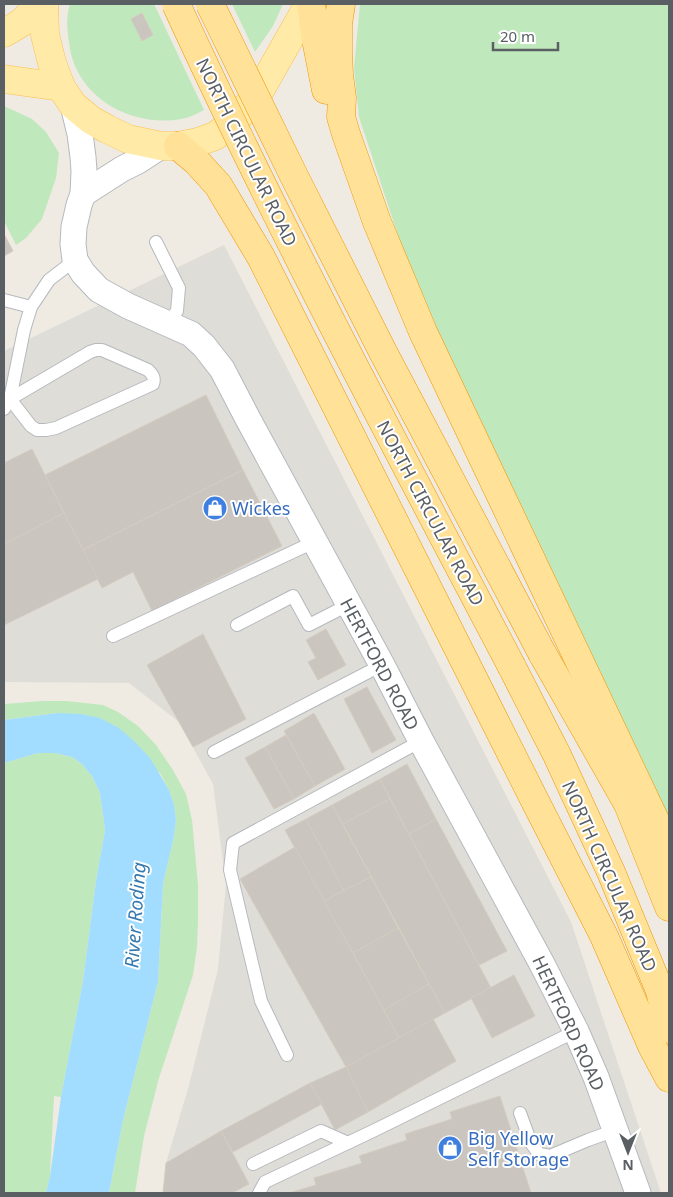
<svg xmlns="http://www.w3.org/2000/svg" width="673" height="1197" viewBox="0 0 673 1197" font-family="'Noto Sans',sans-serif">
	<rect width="100%" height="100%" fill="#efebe2"/>
	<path fill="#dfddd7" d="M 224,245 L 571,922 L 661,1193 L 163,1193 L 166,1163 L 189,1085 L 218,969 L 226,885 L 213,784 L 179,722 L 129,683 L 4,682 L 4,351 Z"/>
	<g fill="#c0e8bd">
		<path d="M 70,4 L 154,4 L 204,110 C 198,113 193,116 186,118 C 144,128 94,108 76,68 C 72,60 70,51 69,42 C 67,29 66,16 70,4 Z"/>
		<path d="M 232,4 L 283,4 L 273,26 L 255,52 Z"/>
		<path d="M 360,4 L 669,4 L 669,821 L 416,290 L 359,117 L 354,68 Z"/>
		<path d="M 4,106 L 32,119 L 46,132 L 59,153 L 56,178 L 42,219 L 26,238 L 16,245 L 4,221 Z"/>
		<path d="M 42,701 L 66,701 L 103,705 L 118,712 L 138,726 L 156,745 L 173,770 L 186,794 L 192,820 L 198,885 L 198,920 L 197,947 L 193,975 L 159,1078 L 144,1136 L 135,1193 L 109,1193 L 123,1120 L 158,982 L 163,884 L 174,836 L 176,819 L 174,805 L 169,790 L 160,773 L 58,713 L 4,720 L 4,704 Z"/>
		<path d="M 38,753 L 55,753 L 72,757 L 82,764 L 92,776 L 100,793 L 105,830 L 96,881 L 83,981 L 61,1097 L 54,1096 L 50,1176 L 46,1193 L 4,1193 L 4,763 Z"/>
	</g>
	<path fill="#a2ddff" d="M 58,713 L 81,714 L 100,718 L 119,728 L 135,742 L 150,758 L 169,790 L 174,805 L 176,819 L 174,836 L 163,884 L 158,982 L 123,1120 L 109,1193 L 46,1193 L 50,1176 L 61,1097 L 83,981 L 96,881 L 105,830 L 100,793 L 92,776 L 82,764 L 72,757 L 55,753 L 38,753 L 4,763 L 4,720 Z"/>
	<g fill="#cac5bf" stroke="#d4ccc0">
		<path d="M 142,13 L 153,35 L 142,41 L 131,19 Z"/>
		<path d="M 4,234 L 13,251 L 4,256 Z"/>
		<path d="M 206,395 L 243,470 L 83,550 L 45,475 Z"/>
		<path d="M 32,449 L 64,513 L 4,544 L 4,463 Z"/>
		<path d="M 243,470 L 282,546 L 152,611 L 133,572 L 102,588 L 83,550 Z"/>
		<path d="M 64,513 L 98,579 L 4,625 L 4,544 Z"/>
		<path d="M 326,629 L 346,665 L 318,680 L 308,662 L 316,658 L 306,640 Z"/>
		<path d="M 203,634 L 246,719 L 193,747 L 147,665 Z"/>
		<path d="M 367,687 L 396,740 L 372,753 L 344,699 Z"/>
		<path d="M 314,713 L 345,769 L 315,786 L 284,731 Z"/>
		<path d="M 286,735 L 315,786 L 294,799 L 265,747 Z"/>
		<path d="M 265,747 L 294,799 L 274,809 L 245,758 Z"/>
		<path d="M 407,764 L 436,819 L 409,834 L 380,779 Z"/>
		<path d="M 380,779 L 390,799 L 343,824 L 332,805 Z"/>
		<path d="M 390,799 L 491,988 L 445,1013 L 343,824 Z"/>
		<path d="M 332,805 L 371,877 L 344,891 L 306,819 Z"/>
		<path d="M 306,819 L 344,891 L 324,901 L 285,830 Z"/>
		<path d="M 436,819 L 507,951 L 479,965 L 409,834 Z"/>
		<path d="M 295,847 L 399,1038 L 346,1067 L 240,879 Z"/>
		<path d="M 371,877 L 398,928 L 353,953 L 324,901 Z"/>
		<path d="M 398,928 L 429,984 L 384,1010 L 353,953 Z"/>
		<path d="M 514,975 L 535,1016 L 492,1038 L 471,998 Z"/>
		<path d="M 429,984 L 445,1013 L 399,1038 L 384,1010 Z"/>
		<path d="M 433,1019 L 456,1061 L 368,1112 L 346,1067 Z"/>
		<path d="M 346,1067 L 368,1112 L 335,1130 L 310,1083 Z"/>
		<path d="M 310,1083 L 322,1104 L 233,1152 L 221,1131 Z"/>
		<path d="M 500,1096 L 531,1193 L 289,1193 L 316,1185 L 314,1178 L 362,1163 L 359,1156 L 407,1140 L 405,1134 L 452,1119 L 450,1112 Z"/>
		<path d="M 221,1131 L 249,1184 L 232,1193 L 163,1193 L 166,1163 Z"/>
	</g>
	<g fill="none" stroke-linecap="round" stroke-linejoin="round">
		<defs>
			<g id="service">
				<path d="M 156,242 L 179,288 L 177,311 L 167,324"/>
				<path d="M 4,300 L 31,307"/>
				<path d="M 96,350 L 102,350 L 148,370 C 153,375 155,378 153,384 L 56,428 L 46,430 L 37,430 L 31,426 L 10,399 L 90,352 Z"/>
				<path d="M 4,409 L 10,399 L 24,330 L 31,307 L 49,280 L 75,260"/>
				<path d="M 237,625 L 293,596 L 309,625 L 348,605"/>
				<path d="M 113,636 L 314,542"/>
				<path d="M 214,752 L 382,665"/>
				<path d="M 287,1055 L 261,1001 L 230,870 L 233,843 L 421,741"/>
				<path d="M 520,1113 L 531,1143 L 539,1154 L 550,1156 L 588,1140 L 616,1130"/>
				<path d="M 253,1164 L 321,1131 L 348,1143"/>
				<path d="M 259,1193 L 265,1182 L 373,1131 L 576,1031"/>
			</g>
			<g id="minor">
				<path d="M 73,105 L 80,134 L 83,157 L 84,171 L 83,194 L 79,205 L 74,227 L 73,244 L 75,260 L 83,273 L 99,290 L 128,306 L 191,334 L 204,346 L 222,369 L 248,419 L 382,665 L 421,741 L 542,964 L 576,1031 L 596,1077 L 638,1193"/>
				<path d="M 83,194 L 122,169 L 138,161 L 161,146"/>
			</g>
			<g id="primary">
				<path d="M 44,4 L 45,35 L 52,63 L 61,87 L 73,105 L 91,120 L 107,129 L 128,139 L 161,146 L 178,146 L 198,142 L 215,136 L 233,123 L 259,92 L 309,4"/>
				<path d="M 4,33 L 21,23 L 41,4"/>
				<path d="M 4,79 L 61,87"/>
			</g>
			<g id="trunk">
				<path d="M 311,4 L 315,34 L 326,90"/>
				<path d="M 341,4 L 338,24 L 338,53 L 339,75 L 342,98 L 341,117 L 346,134 L 377,222 L 423,332 L 663,837 L 669,861"/>
				<path d="M 178,146 L 196,161 L 218,185 L 261,257 L 534,799 L 604,936 L 652,1046 L 669,1078"/>
				<path d="M 542,653 L 628,804 L 669,907"/>
				<path d="M 512,667 L 557,755 L 611,872 L 660,991 L 669,1029"/>
			</g>
		</defs>
		<use href="#service" stroke="#b5b9be" stroke-width="14"/>
		<use href="#minor" stroke="#b5b9be" stroke-width="27"/>
		<use href="#primary" stroke="#fbbf4f" stroke-width="29"/>
		<use href="#trunk" stroke="#f19500" stroke-width="29"/>
		<use href="#service" stroke="#fff" stroke-width="12"/>
		<use href="#minor" stroke="#fff" stroke-width="25"/>
		<use href="#primary" stroke="#ffeba7" stroke-width="28"/>
		<use href="#trunk" stroke="#ffe298" stroke-width="28"/>
		<defs>
			<g id="trunk-bridge">
				<path d="M 176,4 C 279,229 397,448 512,667"/>
				<path d="M 210,4 L 294,176 L 383,352 L 542,653"/>
			</g>
		</defs>
		<use href="#trunk-bridge" stroke="#f19500" stroke-width="29" stroke-linecap="butt"/>
		<use href="#trunk-bridge" stroke="#ffe298" stroke-width="28"/>
	</g>
	<defs>
		<symbol id="shop-disc" viewBox="-11 -11 22 22"><circle r="9.5" fill="#3f7fe0" stroke="#fff"/><path d="M-5-2.5h2.3a2.7 3.5 0 0 1 5.4 0H5L5.5 6h-11ZM-1.5-2.5h3a1.5 2.3 0 0 0-3 0Z" fill="#fff"/></symbol>
	</defs>
	<g fill-rule="evenodd">
		<use href="#shop-disc" x="201" y="494" width="28" height="28"/>
		<use href="#shop-disc" x="436" y="1134" width="28" height="28"/>
	</g>
	<g text-anchor="middle" dominant-baseline="central" stroke-width="4" stroke-linejoin="round" paint-order="stroke">
		<g font-size="18" fill="#5a5f64" stroke="#fff">
			<text transform="translate(247 152) rotate(64)">NORTH CIRCULAR ROAD</text>
			<text transform="translate(431 513) rotate(62)">NORTH CIRCULAR ROAD</text>
			<text transform="translate(380 664) rotate(62)">HERTFORD ROAD</text>
			<text transform="translate(610 876) rotate(66)">NORTH CIRCULAR ROAD</text>
			<text transform="translate(569 1023) rotate(65)">HERTFORD ROAD</text>
		</g>
		<g font-size="18" fill="#366cbe" stroke="#fff" text-anchor="start">
			<text x="232" y="508">Wickes</text>
			<text x="468" y="1138">Big Yellow<tspan x="468" dy="21">Self Storage</tspan></text>
		</g>
		<g font-size="19" font-style="italic" fill="#367aaf" stroke="#fff">
			<text transform="translate(135 915) rotate(-86)">River Roding</text>
		</g>
	</g>
	<rect width="673" height="1197" fill="none" stroke="#5a5f64" stroke-width="10"/>
	<g transform="translate(628 1152) rotate(180)" stroke="#ffffff" stroke-width="4" paint-order="stroke">
	<path d="M0-4L9 19L0 12L-9 19Z" fill="#5a5f64"/>
	<text y="-8" font-size="14" font-weight="bold" text-anchor="middle" fill="#5a5f64">N</text>
	</g>
	<path d="M493 42v8h65v-8" fill="none" stroke="#5a5f64" stroke-width="2.5"/>
	<text x="500" y="42" font-size="15" fill="#5a5f64" stroke="#ffffff" stroke-width="4" paint-order="stroke">20 m</text>
</svg>
